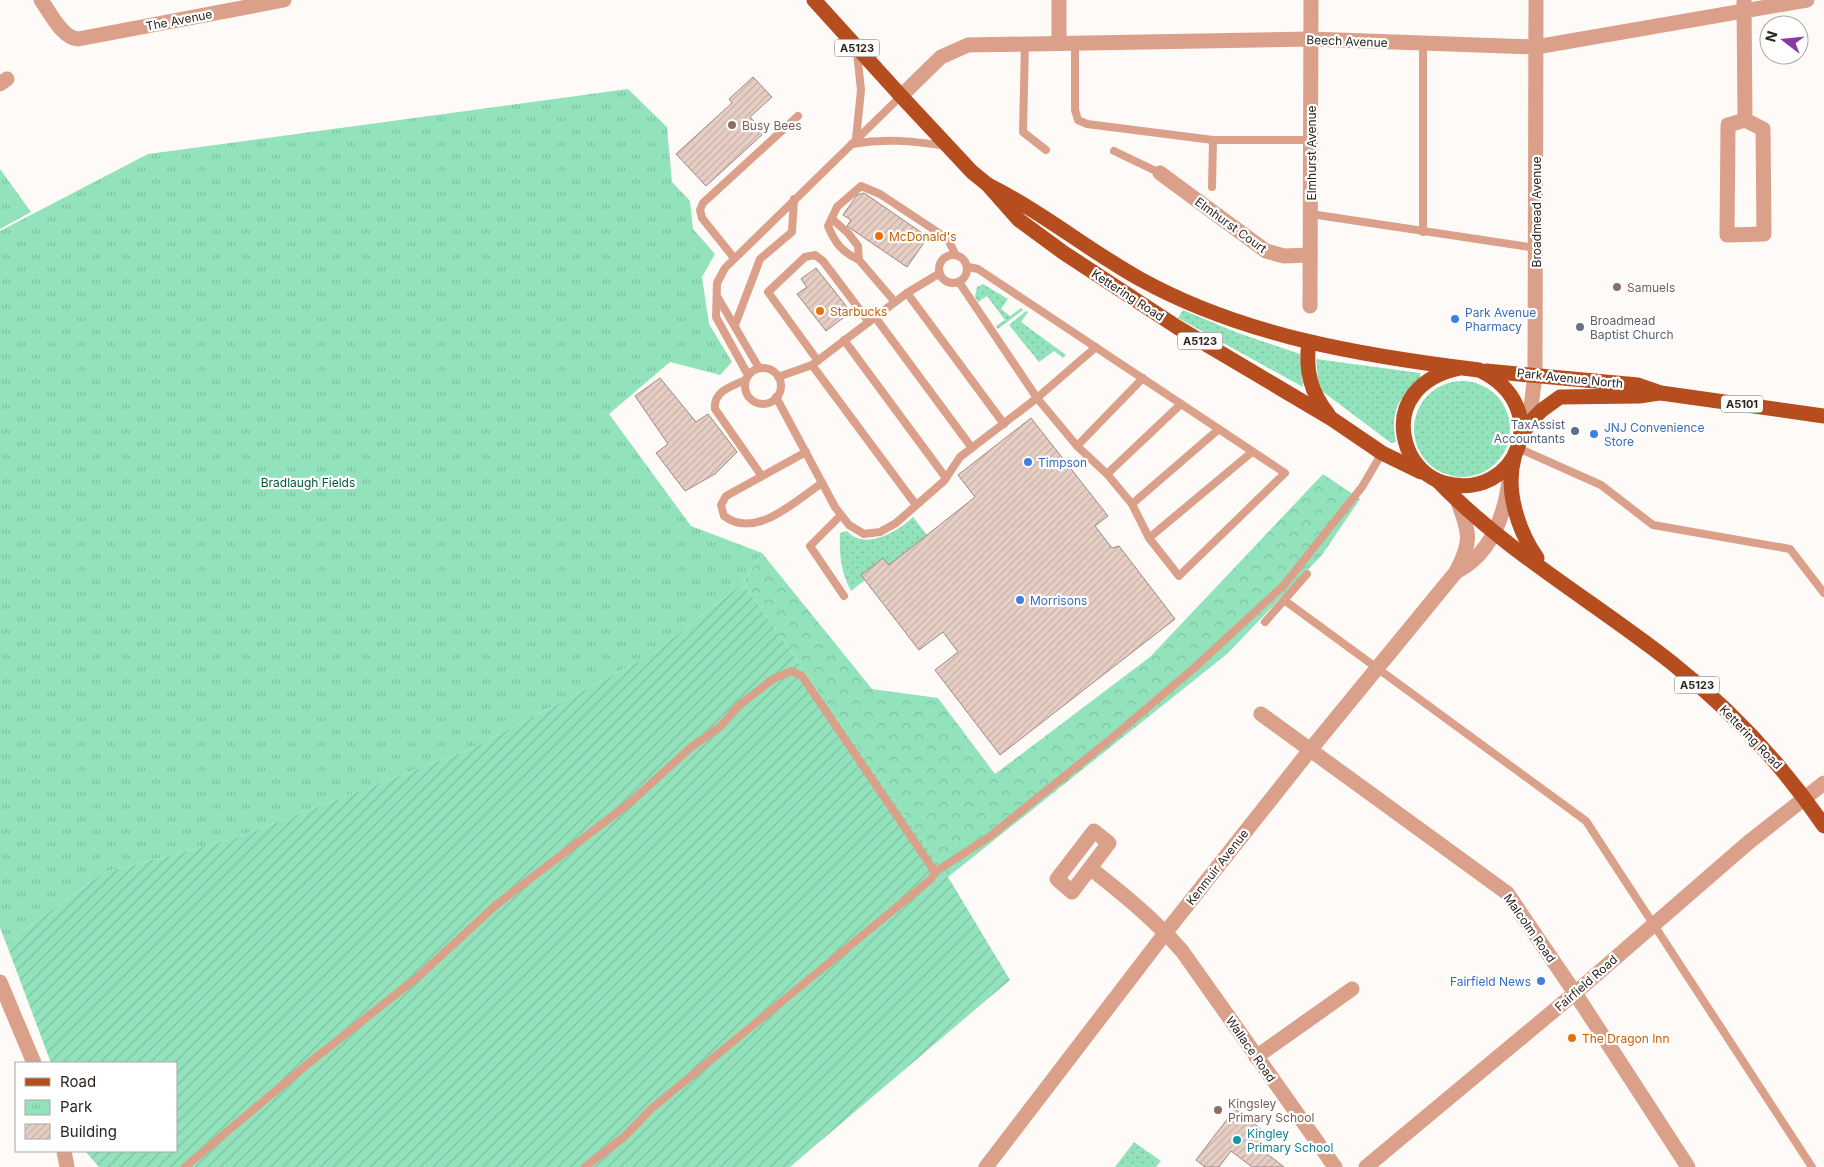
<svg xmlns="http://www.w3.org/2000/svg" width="1824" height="1167" viewBox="0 0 1824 1167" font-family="Inter,sans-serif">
	<defs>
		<pattern id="grass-dots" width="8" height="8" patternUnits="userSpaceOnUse" patternTransform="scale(1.25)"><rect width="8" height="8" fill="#92e2bc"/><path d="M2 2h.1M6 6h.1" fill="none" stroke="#7ec2a1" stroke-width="1.8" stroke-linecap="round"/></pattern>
		<pattern id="forest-crowns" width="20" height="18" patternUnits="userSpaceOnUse" patternTransform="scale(1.25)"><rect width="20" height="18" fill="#92e2bc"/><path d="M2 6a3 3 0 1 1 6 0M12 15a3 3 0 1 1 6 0" fill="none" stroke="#7ec2a1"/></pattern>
		<pattern id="park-tufts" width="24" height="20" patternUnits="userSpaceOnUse" patternTransform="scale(1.25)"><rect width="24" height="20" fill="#92e2bc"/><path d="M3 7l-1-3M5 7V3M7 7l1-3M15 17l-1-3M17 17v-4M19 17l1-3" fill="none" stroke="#7ec2a1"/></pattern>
		<pattern id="garden-furrows" width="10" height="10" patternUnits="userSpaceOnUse" patternTransform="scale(1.25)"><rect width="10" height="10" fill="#92e2bc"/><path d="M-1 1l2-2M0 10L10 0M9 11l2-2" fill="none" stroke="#7ec2a1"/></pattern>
		<pattern id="building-hatch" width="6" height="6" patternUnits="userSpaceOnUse" patternTransform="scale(1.25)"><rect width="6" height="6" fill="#e7cec5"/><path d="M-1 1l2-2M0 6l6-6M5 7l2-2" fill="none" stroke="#c6b1a9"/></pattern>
	</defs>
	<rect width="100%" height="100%" fill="#fefaf7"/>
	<g fill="url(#grass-dots)">
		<path d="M 983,284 L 1008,299 L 1001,309 L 1010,316 L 1021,308 L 1023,310 L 998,329 L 996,326 L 1005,320 L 987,296 L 978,302 L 975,297 L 977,287 Z"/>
		<path d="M 1183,310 L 1238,333 L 1300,354 L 1303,387 L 1178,318 Z"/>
		<path d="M 1026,311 L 1028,312 L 1021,322 L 1066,355 L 1063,358 L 1054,351 L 1039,362 L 1009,325 Z"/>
		<path d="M 1316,359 L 1420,373 L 1421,379 C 1398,398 1390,411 1396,442 L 1391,443 L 1322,391 L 1318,380 Z"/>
		<circle cx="1462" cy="429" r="48"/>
		<path d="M 913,517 L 927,535 L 889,565 L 883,558 L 861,575 L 865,580 L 851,591 C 841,573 839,554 840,533 L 847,531 C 865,551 897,532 913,517 Z"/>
		<path d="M 1134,1142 L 1161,1161 L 1156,1167 L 1115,1167 Z"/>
	</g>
	<path fill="url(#forest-crowns)" d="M 1323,474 L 1360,499 L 1322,555 L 1227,654 L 948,877 L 743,583 L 762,553 L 872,689 L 938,698 L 995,774 L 1150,657 Z"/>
	<g fill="url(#park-tufts)">
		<path d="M 628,89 L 667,127 L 672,182 L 690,201 L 693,229 L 715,254 L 702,277 L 709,324 L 732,362 L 720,375 L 670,362 L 609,414 L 691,526 L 762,553 L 743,583 L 651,655 L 473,748 L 232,839 L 103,873 L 6,943 L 0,928 L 0,231 L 148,154 Z"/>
		<path d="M 0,169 L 31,212 L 0,229 Z"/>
	</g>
	<path fill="url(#garden-furrows)" d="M 743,583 L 948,877 L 1010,980 L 790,1167 L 99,1167 L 85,1151 L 176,1151 L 176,1063 L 51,1063 L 6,943 L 103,873 L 232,839 L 473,748 L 651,655 Z"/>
	<g fill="url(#building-hatch)" stroke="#9e877f">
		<path d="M 753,77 L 772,97 L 750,117 L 764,133 L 706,186 L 676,154 L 732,103 L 729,99 Z"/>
		<path d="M 864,193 L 928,237 L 907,267 L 847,226 L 851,220 L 843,215 L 857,195 Z"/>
		<path d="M 816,268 L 851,312 L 826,331 L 797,294 L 807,287 L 801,279 Z"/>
		<path d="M 660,378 L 696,422 L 708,414 L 737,452 L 715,474 L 685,491 L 656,453 L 668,444 L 635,396 Z"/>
		<path d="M 1031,418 L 1108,516 L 1095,526 L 1112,548 L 1119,546 L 1175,619 L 1000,755 L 935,670 L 958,652 L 943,632 L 919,650 L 861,575 L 883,558 L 889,565 L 975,497 L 958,475 Z"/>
		<path d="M 1235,1109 L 1266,1133 L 1257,1146 L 1284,1167 L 1252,1167 L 1231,1151 L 1219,1167 L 1205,1167 L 1196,1160 Z"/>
	</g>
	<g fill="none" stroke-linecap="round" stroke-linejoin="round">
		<g stroke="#dba089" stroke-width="8">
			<path d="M 1075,42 L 1075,110 L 1078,120 L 1087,124 L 1213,140 L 1311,140"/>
			<path d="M 1025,43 L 1023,132 L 1046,150"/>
			<path d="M 856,139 L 861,90 L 857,52"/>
			<path d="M 852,144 C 886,138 911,141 946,146"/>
			<path d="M 1114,151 L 1160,173"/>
			<path d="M 1212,187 L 1213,140"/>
			<path d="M 1311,214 L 1536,248"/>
			<path d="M 832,219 L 848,233 L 858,246 L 859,260 L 895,302"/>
			<path d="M 1423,232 L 1423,43"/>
			<circle cx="953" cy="269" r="14"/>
			<path d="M 734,258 L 702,218 L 700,210 L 703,203 L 798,116"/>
			<path d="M 859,260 C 842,252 835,243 828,226 L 837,207 L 861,186 L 880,194 L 948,239 L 955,254"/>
			<path d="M 968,267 L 978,269 L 1285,473 L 1179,576 L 1149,538 L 1132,504 L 1107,474 L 1077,446 L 1037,398 L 1096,347"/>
			<path d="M 907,293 L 1004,424"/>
			<path d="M 718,298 L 759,368"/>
			<path d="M 875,317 L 972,448"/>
			<path d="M 735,325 L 760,259 L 792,232 L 794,199"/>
			<path d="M 844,340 L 946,478"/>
			<path d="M 818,361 L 768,292 L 805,257 L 815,255 L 823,261 L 869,322"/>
			<path d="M 812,365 L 916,505"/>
			<circle cx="763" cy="386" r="18"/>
			<path d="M 748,375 L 716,317 L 717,283 L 725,268 L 901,96"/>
			<path d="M 778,377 L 812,365 L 907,293 L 940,273"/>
			<path d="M 745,380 C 731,387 713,391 715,409 L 761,475"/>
			<path d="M 776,397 L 835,507 L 849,525 L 864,534 L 880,532 L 896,523 L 944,481 L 960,457 L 1037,398 L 959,282"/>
			<path d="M 1077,446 L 1143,378"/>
			<path d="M 1518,448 L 1601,485 L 1653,525 L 1790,549 L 1824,593"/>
			<path d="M 806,452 L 726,496 L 721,505 L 724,516 C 756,540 795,501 822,483"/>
			<path d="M 1107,474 L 1181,404"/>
			<path d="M 1132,504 L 1219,429"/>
			<path d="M 841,515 L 810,546 L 844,596"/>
			<path d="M 1149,538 L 1252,452"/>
			<path d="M 1284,600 L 1586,821 L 1812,1167"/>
			<path d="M 1265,622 L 1307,574"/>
			<path d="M 185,1167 L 304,1067 L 420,975 L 496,905 L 632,801 L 690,748 L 721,726 L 737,707 L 773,679 L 792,671 L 802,676 L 935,872"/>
			<path d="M 585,1167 L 624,1137 L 651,1109 L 931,879 L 935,872 L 989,837 L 1113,737 L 1194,668 L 1284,585 L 1362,487 L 1382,453"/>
		</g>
		<g stroke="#dba089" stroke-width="15">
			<path d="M 41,0 C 49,11 62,38 78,39 L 284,0"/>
			<path d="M 1059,0 L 1059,42"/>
			<path d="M 1744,0 L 1745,120 L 1763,129 L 1764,234 L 1727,235 L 1728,125 L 1745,120"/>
			<path d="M 0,84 L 7,79"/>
			<path d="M 901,96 L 941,57 L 968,45 L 1311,39 L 1536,47 L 1807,0"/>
			<path d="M 1160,173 L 1266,251 L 1284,256 L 1310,255"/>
			<path d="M 1310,306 L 1311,0"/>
			<path d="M 1529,423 L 1535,375 L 1536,0"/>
			<path d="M 1456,572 C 1491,554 1504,518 1509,481"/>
			<path d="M 1261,714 L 1507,893 L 1575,993 L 1688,1167"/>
			<path d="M 1090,868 L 1109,843 L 1094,831 L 1057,879 L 1072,892 L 1090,868 C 1123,894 1154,919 1182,951 L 1335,1167"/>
			<path d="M 0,982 L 34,1063"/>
			<path d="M 1256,1057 L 1352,989"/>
			<path d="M 64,1151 L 67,1167"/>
			<path d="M 986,1167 L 1166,932 L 1310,750 L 1456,572 C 1472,541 1470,535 1458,502"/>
			<path d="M 1366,1167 L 1575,993 L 1749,842 L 1824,783"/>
		</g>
		<g stroke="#b54d1e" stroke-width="15">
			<path d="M 814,0 L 901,96 L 972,172 L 988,185 L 1019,220 L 1064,253 L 1177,327 L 1332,419 L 1382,453 L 1421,472"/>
			<path d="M 988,185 C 1042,212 1088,250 1140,279 C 1243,336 1363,356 1479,370 C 1556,406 1517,503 1444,483 C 1427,478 1413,464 1407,447 C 1393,404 1421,376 1460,368"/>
			<path d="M 1309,342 C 1305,369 1310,392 1328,414"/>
			<path d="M 1486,371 L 1638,385 L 1661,393 L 1824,416"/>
			<path d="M 1522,436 L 1529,423 L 1542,410 L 1560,397 L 1639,396 L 1659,393"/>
			<path d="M 1514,458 C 1505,491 1518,530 1537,558"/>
			<path d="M 1438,481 C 1506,552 1595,602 1672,663 C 1730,709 1782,764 1824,826"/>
		</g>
	</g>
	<g fill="#8d6e63" stroke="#fff" stroke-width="2">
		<circle cx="732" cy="125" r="5"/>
		<circle cx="1617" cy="287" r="5"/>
		<circle cx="1218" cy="1110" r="5"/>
	</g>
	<g fill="#e8710a" stroke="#fff" stroke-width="2">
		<circle cx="879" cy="236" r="5"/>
		<circle cx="820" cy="311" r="5"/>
		<circle cx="1572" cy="1038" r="5"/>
	</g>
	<g fill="#3f7fe0" stroke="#fff" stroke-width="2">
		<circle cx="1455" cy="319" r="5"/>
		<circle cx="1594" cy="434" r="5"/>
		<circle cx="1028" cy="462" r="5"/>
		<circle cx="1020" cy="600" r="5"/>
		<circle cx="1541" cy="981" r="5"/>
	</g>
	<circle fill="#6b7280" stroke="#fff" stroke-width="2" cx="1580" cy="327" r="5"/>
	<circle fill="#5c6f8a" stroke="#fff" stroke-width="2" cx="1575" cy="431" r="5"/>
	<circle fill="#0f9aa8" stroke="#fff" stroke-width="2" cx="1237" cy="1140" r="5"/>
	<g text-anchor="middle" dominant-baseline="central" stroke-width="4.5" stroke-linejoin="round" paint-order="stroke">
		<g fill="#fff" stroke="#6b6662" stroke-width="1">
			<rect x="834.5" y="39.5" width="45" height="17" rx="4"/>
			<rect x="1177.5" y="332.5" width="45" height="17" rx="4"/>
			<rect x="1721" y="395.5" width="42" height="17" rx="4"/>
			<rect x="1674.5" y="676.5" width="45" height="17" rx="4"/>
		</g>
		<g font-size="11" font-weight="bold" fill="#2c241f">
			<text x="857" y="48">A5123</text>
			<text x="1200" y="341">A5123</text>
			<text x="1742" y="404">A5101</text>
			<text x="1697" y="685">A5123</text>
		</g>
		<g font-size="12" fill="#2c241f" stroke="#fff">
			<text transform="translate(179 20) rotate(-11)">The Avenue</text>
			<text transform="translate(1347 41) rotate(2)">Beech Avenue</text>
			<text transform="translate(1311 153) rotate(-90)">Elmhurst Avenue</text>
			<text transform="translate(1536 212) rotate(-90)">Broadmead Avenue</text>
			<text transform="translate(1231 225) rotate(36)">Elmhurst Court</text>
			<text transform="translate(1128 295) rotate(33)">Kettering Road</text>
			<text transform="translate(1570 378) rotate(6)">Park Avenue North</text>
			<text transform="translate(1751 737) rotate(46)">Kettering Road</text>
			<text transform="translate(1217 867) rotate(-52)">Kenmuir Avenue</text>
			<text transform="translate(1530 928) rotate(55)">Malcolm Road</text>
			<text transform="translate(1586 983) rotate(-41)">Fairfield Road</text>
			<text transform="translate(1251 1049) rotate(55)">Wallace Road</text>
		</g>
		<g font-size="12" fill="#785e54" stroke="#fff" text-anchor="start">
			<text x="742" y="125">Busy Bees</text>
			<text x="1627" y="287">Samuels</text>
			<text x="1228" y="1103">Kingsley<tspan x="1228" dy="14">Primary School</tspan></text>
		</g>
		<g font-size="12" fill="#c56008" stroke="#fff" text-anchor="start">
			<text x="889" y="236">McDonald's</text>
			<text x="830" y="311">Starbucks</text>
			<text x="1582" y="1038">The Dragon Inn</text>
		</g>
		<g font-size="12" fill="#366cbe" stroke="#fff" text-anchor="start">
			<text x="1465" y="312">Park Avenue<tspan x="1465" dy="14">Pharmacy</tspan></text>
			<text x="1604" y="427">JNJ Convenience<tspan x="1604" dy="14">Store</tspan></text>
			<text x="1038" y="462">Timpson</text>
			<text x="1030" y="600">Morrisons</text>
			<text x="1531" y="981" text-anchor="end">Fairfield News</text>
		</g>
		<g font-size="12" fill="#5b616d" stroke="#fff" text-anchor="start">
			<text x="1590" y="320">Broadmead<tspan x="1590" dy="14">Baptist Church</tspan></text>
		</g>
		<g font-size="12" fill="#4e5e75" stroke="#fff" text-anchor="end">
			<text x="1565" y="424">TaxAssist<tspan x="1565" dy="14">Accountants</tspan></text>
		</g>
		<g font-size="12" fill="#02563b" stroke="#fff">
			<text x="308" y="482">Bradlaugh Fields</text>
		</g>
		<g font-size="12" fill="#0d838f" stroke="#fff" text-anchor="start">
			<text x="1247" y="1133">Kingley<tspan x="1247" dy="14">Primary School</tspan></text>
		</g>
	</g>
	<rect x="15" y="1062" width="162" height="90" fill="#ffffff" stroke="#aba7a5"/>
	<rect x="25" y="1078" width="25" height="8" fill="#b54d1e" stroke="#aba7a5"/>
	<text x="60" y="1087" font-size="15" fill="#2c241f">Road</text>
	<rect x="25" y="1100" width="25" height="15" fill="url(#park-tufts)" stroke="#aba7a5"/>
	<text x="60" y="1112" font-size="15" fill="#2c241f">Park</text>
	<rect x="25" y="1124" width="25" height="15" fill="url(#building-hatch)" stroke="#aba7a5"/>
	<text x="60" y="1137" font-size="15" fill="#2c241f">Building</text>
	<g transform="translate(1784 40) rotate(286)"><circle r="24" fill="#ffffff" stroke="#aba7a5"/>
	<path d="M0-4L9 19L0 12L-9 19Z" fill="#8a39a8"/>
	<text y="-8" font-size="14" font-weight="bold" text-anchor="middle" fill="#2c241f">N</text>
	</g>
</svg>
